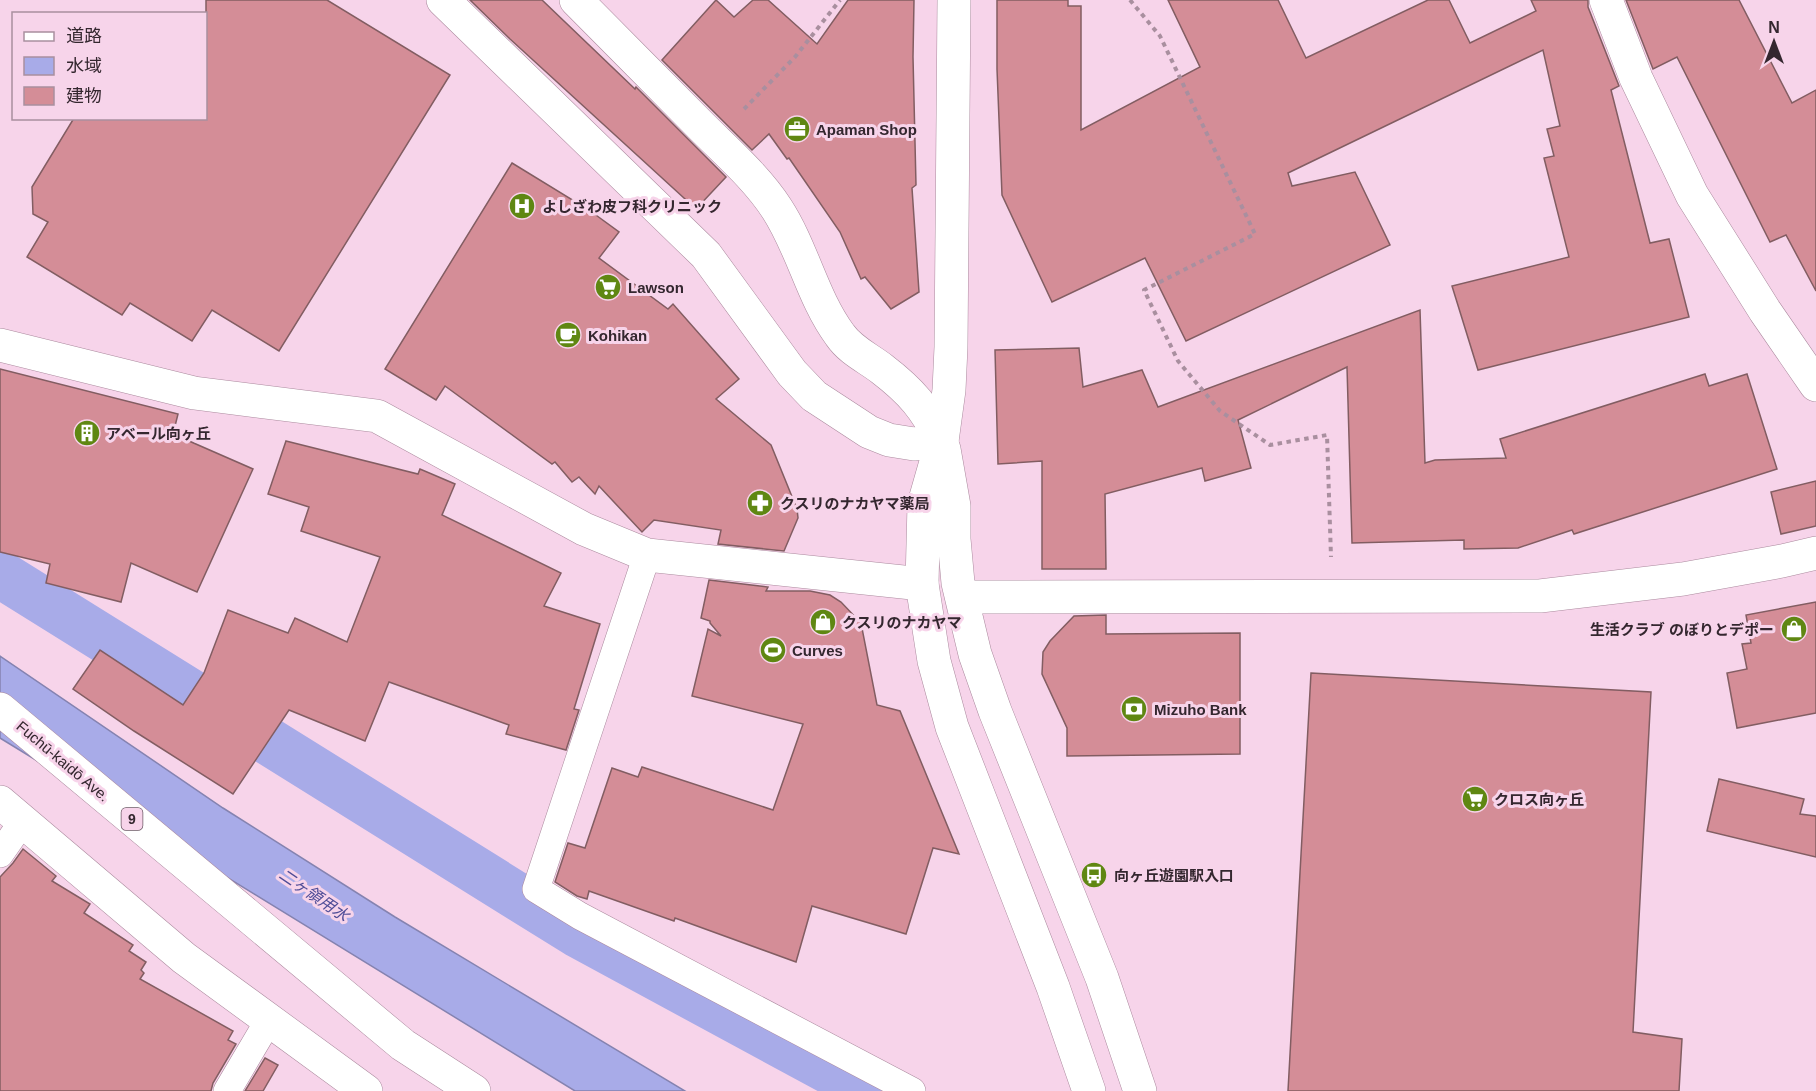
<svg xmlns="http://www.w3.org/2000/svg" width="1816" height="1091" viewBox="0 0 1816 1091" font-family="Helvetica,'Noto Sans JP',sans-serif">
	<rect width="100%" height="100%" fill="#f7d4ea"/>
	<path fill="#a8abe8" stroke="#8583b0" stroke-width="1.5" d="M 0,656 L 223,808 L 395,917 L 685,1091 L 575,1091 L 0,738 Z"/>
	<g fill="none" stroke-linecap="round" stroke-linejoin="round">
		<path stroke="#a8abe8" stroke-width="48" d="M 0,574 L 578,934 L 868,1091"/>
	</g>
	<g fill="#d48d97" stroke="#825d62" stroke-width="1.5">
		<path d="M 206,0 L 327,0 L 450,75 L 279,351 L 212,310 L 192,341 L 130,303 L 122,315 L 27,257 L 48,222 L 33,214 L 32,187 L 74,118 L 206,118 Z"/>
		<path d="M 470,0 L 542,0 L 635,89 L 636,87 L 726,177 L 696,209 L 510,39 Z"/>
		<path d="M 716,0 L 734,17 L 753,0 L 768,0 L 817,44 L 848,0 L 914,0 L 913,57 L 916,185 L 912,188 L 919,292 L 891,309 L 865,277 L 861,279 L 840,232 L 789,158 L 787,159 L 769,134 L 752,150 L 662,60 Z"/>
		<path d="M 997,0 L 1068,0 L 1068,6 L 1081,6 L 1081,130 L 1200,67 L 1168,0 L 1278,0 L 1306,58 L 1428,0 L 1449,0 L 1470,43 L 1536,11 L 1531,0 L 1588,0 L 1588,7 L 1619,86 L 1611,90 L 1650,243 L 1669,239 L 1689,317 L 1478,370 L 1452,286 L 1569,257 L 1544,158 L 1554,156 L 1547,129 L 1560,126 L 1543,50 L 1288,173 L 1292,186 L 1355,172 L 1390,245 L 1186,341 L 1145,258 L 1052,302 L 1002,195 L 997,69 Z"/>
		<path d="M 1626,0 L 1739,0 L 1792,103 L 1816,90 L 1816,291 L 1786,235 L 1770,242 L 1677,57 L 1653,69 Z"/>
		<path d="M 512,163 L 589,210 L 619,232 L 599,258 L 668,309 L 673,304 L 739,379 L 716,399 L 771,445 L 797,509 L 798,518 L 784,551 L 718,544 L 721,530 L 654,520 L 642,532 L 599,486 L 595,494 L 579,477 L 572,482 L 555,462 L 552,464 L 445,386 L 436,400 L 385,369 Z"/>
		<path d="M 1420,310 L 1425,463 L 1435,460 L 1506,458 L 1500,439 L 1705,374 L 1709,386 L 1747,374 L 1777,469 L 1574,534 L 1572,530 L 1518,548 L 1464,549 L 1464,540 L 1352,543 L 1347,367 L 1238,420 L 1251,468 L 1205,481 L 1202,468 L 1105,494 L 1106,569 L 1042,569 L 1042,461 L 998,464 L 995,350 L 1079,348 L 1083,387 L 1142,370 L 1158,407 Z"/>
		<path d="M 0,369 L 178,414 L 173,434 L 253,469 L 197,592 L 131,563 L 121,602 L 46,583 L 50,564 L 0,552 Z"/>
		<path d="M 286,441 L 418,474 L 420,469 L 455,484 L 442,515 L 561,573 L 544,606 L 600,624 L 574,709 L 579,710 L 566,750 L 506,734 L 509,725 L 389,682 L 365,741 L 289,710 L 233,794 L 134,731 L 73,689 L 100,650 L 183,705 L 204,673 L 228,610 L 288,633 L 295,618 L 347,642 L 380,557 L 301,531 L 309,507 L 268,494 Z"/>
		<path d="M 1816,481 L 1816,526 L 1781,534 L 1771,492 Z"/>
		<path d="M 709,580 L 768,587 L 766,591 L 810,591 L 830,595 L 841,602 L 861,623 L 877,705 L 900,711 L 959,854 L 933,848 L 906,934 L 812,906 L 796,962 L 675,918 L 674,921 L 589,891 L 587,899 L 577,896 L 555,882 L 568,843 L 585,848 L 612,768 L 638,777 L 642,767 L 773,810 L 803,724 L 692,696 L 708,629 L 721,636 L 710,623 L 710,621 L 701,618 Z"/>
		<path d="M 1816,602 L 1816,713 L 1737,728 L 1727,673 L 1747,669 L 1742,644 L 1751,643 L 1746,615 Z"/>
		<path d="M 1106,615 L 1106,634 L 1240,633 L 1240,754 L 1067,756 L 1067,728 L 1042,674 L 1043,652 L 1050,641 L 1074,616 Z"/>
		<path d="M 1311,673 L 1651,692 L 1633,1032 L 1682,1039 L 1679,1091 L 1288,1091 Z"/>
		<path d="M 1719,779 L 1804,799 L 1800,814 L 1816,816 L 1816,857 L 1707,831 Z"/>
		<path d="M 23,849 L 56,876 L 52,881 L 90,904 L 84,913 L 133,945 L 129,951 L 146,962 L 141,970 L 144,973 L 140,979 L 233,1031 L 228,1040 L 236,1044 L 213,1083 L 211,1091 L 0,1091 L 0,877 L 13,863 Z"/>
		<path d="M 265,1058 L 278,1065 L 263,1091 L 245,1091 Z"/>
	</g>
	<g fill="none" stroke-linecap="round" stroke-linejoin="round">
		<defs>
			<g id="service">
				<path d="M 647,555 L 536,889 L 580,916 L 912,1091"/>
				<path d="M 0,854 L 23,821"/>
				<path d="M 227,1091 L 269,1020"/>
			</g>
			<g id="minor">
				<path d="M 443,0 L 706,255 L 792,373 L 814,396 L 869,432 L 889,440 L 914,444 L 942,441 C 925,408 912,392 882,369 C 868,358 851,351 840,335 C 812,297 803,249 777,209 C 757,178 727,152 701,126 C 659,84 618,42 576,0"/>
				<path d="M 1606,0 L 1636,78 L 1692,195 L 1765,311 L 1816,385"/>
				<path d="M 0,345 L 194,393 L 377,416 L 584,529 L 647,555 L 922,584"/>
				<path d="M 962,597 L 1540,596 L 1683,579 L 1782,561 L 1816,553"/>
				<path d="M 0,802 L 184,958 L 366,1091"/>
			</g>
			<g id="tertiary">
				<path d="M 954,0 L 951,347 L 949,390 L 942,441 L 924,504 L 922,584 L 934,661 L 952,727 L 1053,987 L 1089,1091"/>
				<path d="M 944,449 L 954,506 L 954,539 L 958,583 L 975,654 L 995,711 L 1102,978 L 1140,1091"/>
			</g>
			<path id="primary" d="M 0,709 L 403,1045 L 474,1091"/>
		</defs>
		<use href="#service" stroke="#ab8a9e" stroke-width="28"/>
		<use href="#minor" stroke="#ab8a9e" stroke-width="34"/>
		<use href="#tertiary" stroke="#ab8a9e" stroke-width="34"/>
		<use href="#primary" stroke="#ab8a9e" stroke-width="34"/>
		<g stroke="#a98f9f" stroke-width="4" stroke-dasharray="4.5 4.5" stroke-linecap="butt">
			<path d="M 1130,0 L 1160,36 L 1255,234 L 1144,290 L 1178,361 L 1220,411 L 1270,445 L 1327,435 L 1331,557"/>
			<path d="M 744,109 L 795,57 L 840,0"/>
		</g>
		<use href="#service" stroke="#fff" stroke-width="27"/>
		<use href="#minor" stroke="#fff" stroke-width="33"/>
		<use href="#tertiary" stroke="#fff" stroke-width="33"/>
		<use href="#primary" stroke="#fff" stroke-width="33"/>
	</g>
	<defs>
		<symbol id="office-disc" viewBox="-11 -11 22 22"><circle r="9.5" fill="#5f8712" stroke="#f7d4ea"/><path d="M-6-3h4V-5.5h4V-3h4V5H-6ZM-1-4.5V-3h2v-1.5ZM-6 0V1H6V0Z" fill="#fff"/></symbol>
		<symbol id="hospital-disc" viewBox="-11 -11 22 22"><circle r="9.5" fill="#5f8712" stroke="#f7d4ea"/><path d="M-5-5h3v3.5h4V-5h3V5h-3V1.5h-4V5h-3Z" fill="#fff"/></symbol>
		<symbol id="supermarket-disc" viewBox="-11 -11 22 22"><circle r="9.5" fill="#5f8712" stroke="#f7d4ea"/><path d="M-6-5.5h2.5l.6 2H6L4.5 2H-2.5L-4.4-4H-6ZM-1.5 3.2a1.3 1.3 0 1 0 .1 0ZM3 3.2a1.3 1.3 0 1 0 .1 0Z" fill="#fff"/></symbol>
		<symbol id="cafe-disc" viewBox="-11 -11 22 22"><circle r="9.5" fill="#5f8712" stroke="#f7d4ea"/><path d="M-5.5-4.5H6V0H3Q3 3.5 0 3.5H-2.5Q-5.5 3.5-5.5 0ZM3-3.2v2h1.7v-2ZM-6 4.5H4V6H-6Z" fill="#fff"/></symbol>
		<symbol id="building-disc" viewBox="-11 -11 22 22"><circle r="9.5" fill="#5f8712" stroke="#f7d4ea"/><path d="M-4-6H4V6H1V3H-1V6H-4ZM-2.5-4.3h1.7v1.8h-1.7ZM.8-4.3h1.7v1.8H.8ZM-2.5-1h1.7V.8h-1.7ZM.8-1h1.7V.8H.8Z" fill="#fff"/></symbol>
		<symbol id="pharmacy-disc" viewBox="-11 -11 22 22"><circle r="9.5" fill="#5f8712" stroke="#f7d4ea"/><path d="M-2-6h4v4h4v4h-4v4h-4v-4h-4v-4h4Z" fill="#fff"/></symbol>
		<symbol id="shop-disc" viewBox="-11 -11 22 22"><circle r="9.5" fill="#5f8712" stroke="#f7d4ea"/><path d="M-5-2.5h2.3a2.7 3.5 0 0 1 5.4 0H5L5.5 6h-11ZM-1.5-2.5h3a1.5 2.3 0 0 0-3 0Z" fill="#fff"/></symbol>
		<symbol id="stadium-disc" viewBox="-11 -11 22 22"><circle r="9.5" fill="#5f8712" stroke="#f7d4ea"/><path d="M0-5a6.5 5 0 1 0 0 10a6.5 5 0 1 0 0-10ZM-3.5-1.8h7v3.6h-7Z" fill="#fff"/></symbol>
		<symbol id="bank-disc" viewBox="-11 -11 22 22"><circle r="9.5" fill="#5f8712" stroke="#f7d4ea"/><path d="M-6-4H6V4H-6ZM0-2.3a2.3 2.3 0 1 0 0 4.6a2.3 2.3 0 1 0 0-4.6Z" fill="#fff"/></symbol>
		<symbol id="bus-disc" viewBox="-11 -11 22 22"><circle r="9.5" fill="#5f8712" stroke="#f7d4ea"/><path d="M-5-6H5V4H4V6H2V4H-2V6H-4V4H-5ZM-3.5-4V0h7V-4ZM-3.5 1.2v1.5H-2V1.2ZM2 1.2v1.5H3.5V1.2Z" fill="#fff"/></symbol>
	</defs>
	<g fill-rule="evenodd">
		<use href="#office-disc" x="782" y="114" width="30" height="30"/>
		<use href="#hospital-disc" x="507" y="191" width="30" height="30"/>
		<use href="#supermarket-disc" x="593" y="272" width="30" height="30"/>
		<use href="#cafe-disc" x="553" y="320" width="30" height="30"/>
		<use href="#building-disc" x="72" y="418" width="30" height="30"/>
		<use href="#pharmacy-disc" x="745" y="488" width="30" height="30"/>
		<use href="#shop-disc" x="808" y="607" width="30" height="30"/>
		<use href="#shop-disc" x="1779" y="614" width="30" height="30"/>
		<use href="#stadium-disc" x="758" y="635" width="30" height="30"/>
		<use href="#bank-disc" x="1119" y="694" width="30" height="30"/>
		<use href="#supermarket-disc" x="1460" y="784" width="30" height="30"/>
		<use href="#bus-disc" x="1079" y="860" width="30" height="30"/>
	</g>
	<g text-anchor="middle" dominant-baseline="central" stroke-width="6" stroke-linejoin="round" paint-order="stroke">
		<rect fill="#f7d4ea" stroke="#6e5b67" stroke-width="1.5" x="121.5" y="808" width="21" height="22" rx="4.5"/>
		<g font-size="14" font-weight="bold" fill="#34272f">
			<text x="132" y="819">9</text>
		</g>
		<g font-size="15" font-weight="bold" fill="#34272f" stroke="#f7d4ea" text-anchor="start">
			<text x="816" y="129">Apaman Shop</text>
			<text x="542" y="206">よしざわ皮フ科クリニック</text>
			<text x="628" y="287">Lawson</text>
			<text x="588" y="335">Kohikan</text>
			<text x="106" y="433">アベール向ヶ丘</text>
			<text x="780" y="503">クスリのナカヤマ薬局</text>
			<text x="842" y="622">クスリのナカヤマ</text>
			<text x="1774" y="629" text-anchor="end">生活クラブ のぼりとデポー</text>
			<text x="792" y="650">Curves</text>
			<text x="1154" y="709">Mizuho Bank</text>
			<text x="1494" y="799">クロス向ヶ丘</text>
			<text x="1114" y="875">向ヶ丘遊園駅入口</text>
		</g>
		<g font-size="15" fill="#34272f" stroke="#f7d4ea">
			<text transform="translate(63 761) rotate(40)">Fuchū-kaidō Ave.</text>
		</g>
		<g font-size="16" font-style="italic" fill="#4f4d97" stroke="#f7d4ea">
			<text transform="translate(314 895) rotate(34)">二ヶ領用水</text>
		</g>
	</g>
	<rect x="12" y="12" width="195" height="108" fill="#f7d4ea" stroke="#a98f9f" stroke-width="1.5"/>
	<rect x="24" y="32" width="30" height="9" fill="#ffffff" stroke="#a98f9f" stroke-width="1.5"/>
	<text x="66" y="42" font-size="18" fill="#34272f">道路</text>
	<rect x="24" y="57" width="30" height="18" fill="#a8abe8" stroke="#a98f9f" stroke-width="1.5"/>
	<text x="66" y="72" font-size="18" fill="#34272f">水域</text>
	<rect x="24" y="87" width="30" height="18" fill="#d48d97" stroke="#a98f9f" stroke-width="1.5"/>
	<text x="66" y="102" font-size="18" fill="#34272f">建物</text>
	<g transform="translate(1774 42)" stroke="#f7d4ea" stroke-width="4.5" paint-order="stroke">
	<path d="M0-4.5L10 22L0 15L-10 22Z" fill="#34272f"/>
	<text y="-9" font-size="16" font-weight="bold" text-anchor="middle" fill="#34272f">N</text>
	</g>
</svg>
